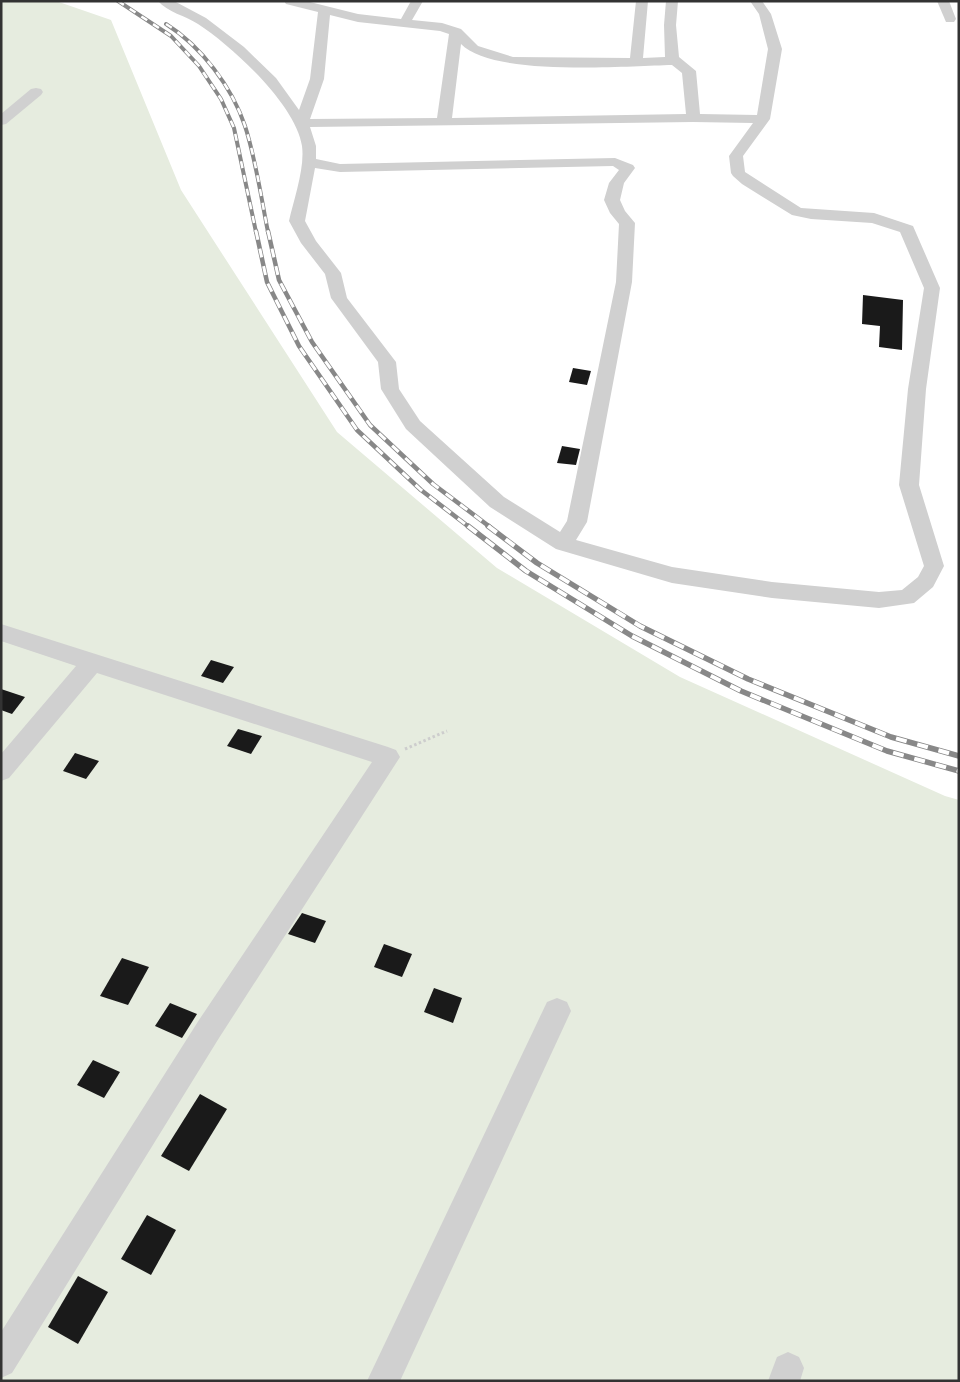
<svg xmlns="http://www.w3.org/2000/svg" width="960" height="1382" viewBox="0 0 960 1382" font-family="'DM Sans',sans-serif">
	<rect width="100%" height="100%" fill="#fff"/>
	<path fill="#e6ecdf" d="M 1,1 L 56,1 L 111,20 L 181,190 L 337,432 L 497,568 L 680,677 L 945,796 L 959,800 L 959,1381 L 1,1381 Z"/>
	<g fill="#1a1a1a">
		<path d="M 863,295 L 903,300 L 902,350 L 879,347 L 880,326 L 862,324 Z"/>
		<path d="M 573,368 L 591,371 L 587,385 L 569,382 Z"/>
		<path d="M 562,446 L 580,449 L 576,465 L 557,463 Z"/>
		<path d="M 211,660 L 234,667 L 223,683 L 201,676 Z"/>
		<path d="M 1,689 L 25,697 L 12,714 L 1,710 Z"/>
		<path d="M 238,729 L 262,736 L 251,754 L 227,746 Z"/>
		<path d="M 75,753 L 99,761 L 86,779 L 63,771 Z"/>
		<path d="M 302,913 L 326,921 L 315,943 L 288,934 Z"/>
		<path d="M 384,944 L 412,954 L 402,977 L 374,967 Z"/>
		<path d="M 122,958 L 149,967 L 128,1005 L 100,996 Z"/>
		<path d="M 434,988 L 462,998 L 453,1023 L 424,1012 Z"/>
		<path d="M 170,1003 L 197,1014 L 182,1038 L 155,1026 Z"/>
		<path d="M 93,1060 L 120,1072 L 104,1098 L 77,1085 Z"/>
		<path d="M 200,1094 L 227,1109 L 189,1171 L 161,1156 Z"/>
		<path d="M 147,1215 L 176,1230 L 151,1275 L 121,1259 Z"/>
		<path d="M 78,1276 L 108,1292 L 78,1344 L 48,1327 Z"/>
	</g>
	<g fill="none" stroke-linecap="round" stroke-linejoin="round">
		<path stroke="#cdcdcd" stroke-width="3" stroke-dasharray="2.5 2.5" stroke-linecap="butt" d="M 405,749 L 447,731"/>
		<g fill="#d0d0d0" fill-rule="evenodd">
			<path d="M 158,1 L 174,1 L 206,18 L 244,47 L 276,78 L 299,110 L 310,79 L 318,12 L 286,4 L 284,1 L 306,1 L 358,14 L 401,19 L 411,1 L 423,1 L 412,20 L 442,23 L 461,29 L 478,46 L 513,57 L 630,58 L 636,1 L 648,1 L 643,58 L 665,57 L 664,25 L 666,1 L 678,1 L 676,25 L 679,57 L 696,71 L 700,114 L 757,115 L 768,49 L 759,14 L 750,1 L 762,1 L 771,14 L 782,49 L 770,119 L 743,156 L 745,172 L 801,208 L 874,213 L 913,226 L 940,288 L 926,389 L 919,485 L 944,566 L 933,587 L 914,603 L 879,608 L 772,598 L 672,583 L 556,549 L 490,507 L 406,429 L 381,389 L 378,362 L 331,298 L 325,274 L 301,243 L 289,221 C 294,199 305,168 302,146 C 296,105 232,46 198,24 C 186,16 167,12 158,1 ZM 330,15 L 358,22 L 440,31 L 449,34 L 437,118 L 310,119 L 324,79 ZM 461,44 C 493,77 624,66 672,65 L 682,73 L 686,114 L 452,118 ZM 693,122 L 753,123 L 729,156 L 731,173 L 733,176 L 742,184 L 792,215 L 811,219 L 872,223 L 900,232 L 924,288 L 908,389 L 899,485 L 924,566 L 918,577 L 902,590 L 879,592 L 772,582 L 672,567 L 576,540 L 587,522 L 632,282 L 635,223 L 625,211 L 620,200 L 624,183 L 635,168 L 633,165 L 615,158 L 340,164 L 316,159 L 316,146 L 310,127 ZM 613,166 L 619,170 L 609,183 L 604,200 L 610,213 L 619,224 L 616,282 L 567,521 L 560,532 L 504,497 L 420,421 L 399,389 L 396,362 L 347,298 L 341,273 L 316,241 L 305,221 L 315,168 L 340,172 Z"/>
			<path d="M 937,1 L 949,1 L 956,19 L 954,22 L 946,22 Z"/>
			<path d="M 36,88 L 41,89 L 43,92 L 41,95 L 6,124 L 1,125 L 1,114 L 31,89 Z"/>
			<path d="M 1,624 L 388,747 L 396,750 L 400,757 L 219,1038 L 12,1373 L 1,1378 L 1,1332 L 199,1020 L 372,762 L 97,673 L 9,778 L 1,781 L 1,754 L 76,666 L 1,641 Z"/>
			<path d="M 557,998 L 567,1002 L 571,1011 L 400,1381 L 367,1381 L 547,1002 Z"/>
			<path d="M 788,1352 L 799,1357 L 804,1368 L 800,1381 L 768,1381 L 777,1357 Z"/>
		</g>
		<defs>
			<g id="rail-far2">
				<path d="M 118,1 L 171,36 L 199,66 L 221,99 L 234,128 L 256,232"/>
				<path d="M 166,24 C 201,46 232,87 245,126 C 256,160 261,197 268,232"/>
			</g>
			<g id="rail-far1">
				<path d="M 256,231 L 267,282 L 299,346 L 357,430 L 421,490 L 469,527"/>
				<path d="M 268,231 L 279,280 L 312,342 L 370,425 L 433,484 L 490,527"/>
			</g>
			<g id="rail">
				<path d="M 468,526 L 526,571 L 632,636 L 741,691 L 887,751 L 959,771"/>
				<path d="M 488,526 L 537,563 L 640,626 L 748,679 L 891,737 L 959,756"/>
			</g>
		</defs>
		<use href="#rail-far2" stroke="#888" stroke-width="4"/>
		<use href="#rail-far1" stroke="#888" stroke-width="4.5"/>
		<use href="#rail" stroke="#888" stroke-width="5.5"/>
		<use href="#rail-far2" stroke="#fff" stroke-width="2.5" stroke-dasharray="7" stroke-linecap="butt"/>
		<use href="#rail-far1" stroke="#fff" stroke-width="3" stroke-dasharray="9" stroke-linecap="butt"/>
		<use href="#rail" stroke="#fff" stroke-width="4" stroke-dasharray="11" stroke-linecap="butt"/>
	</g>
	<rect width="960" height="1382" fill="none" stroke="#333333" stroke-width="5"/>
</svg>
